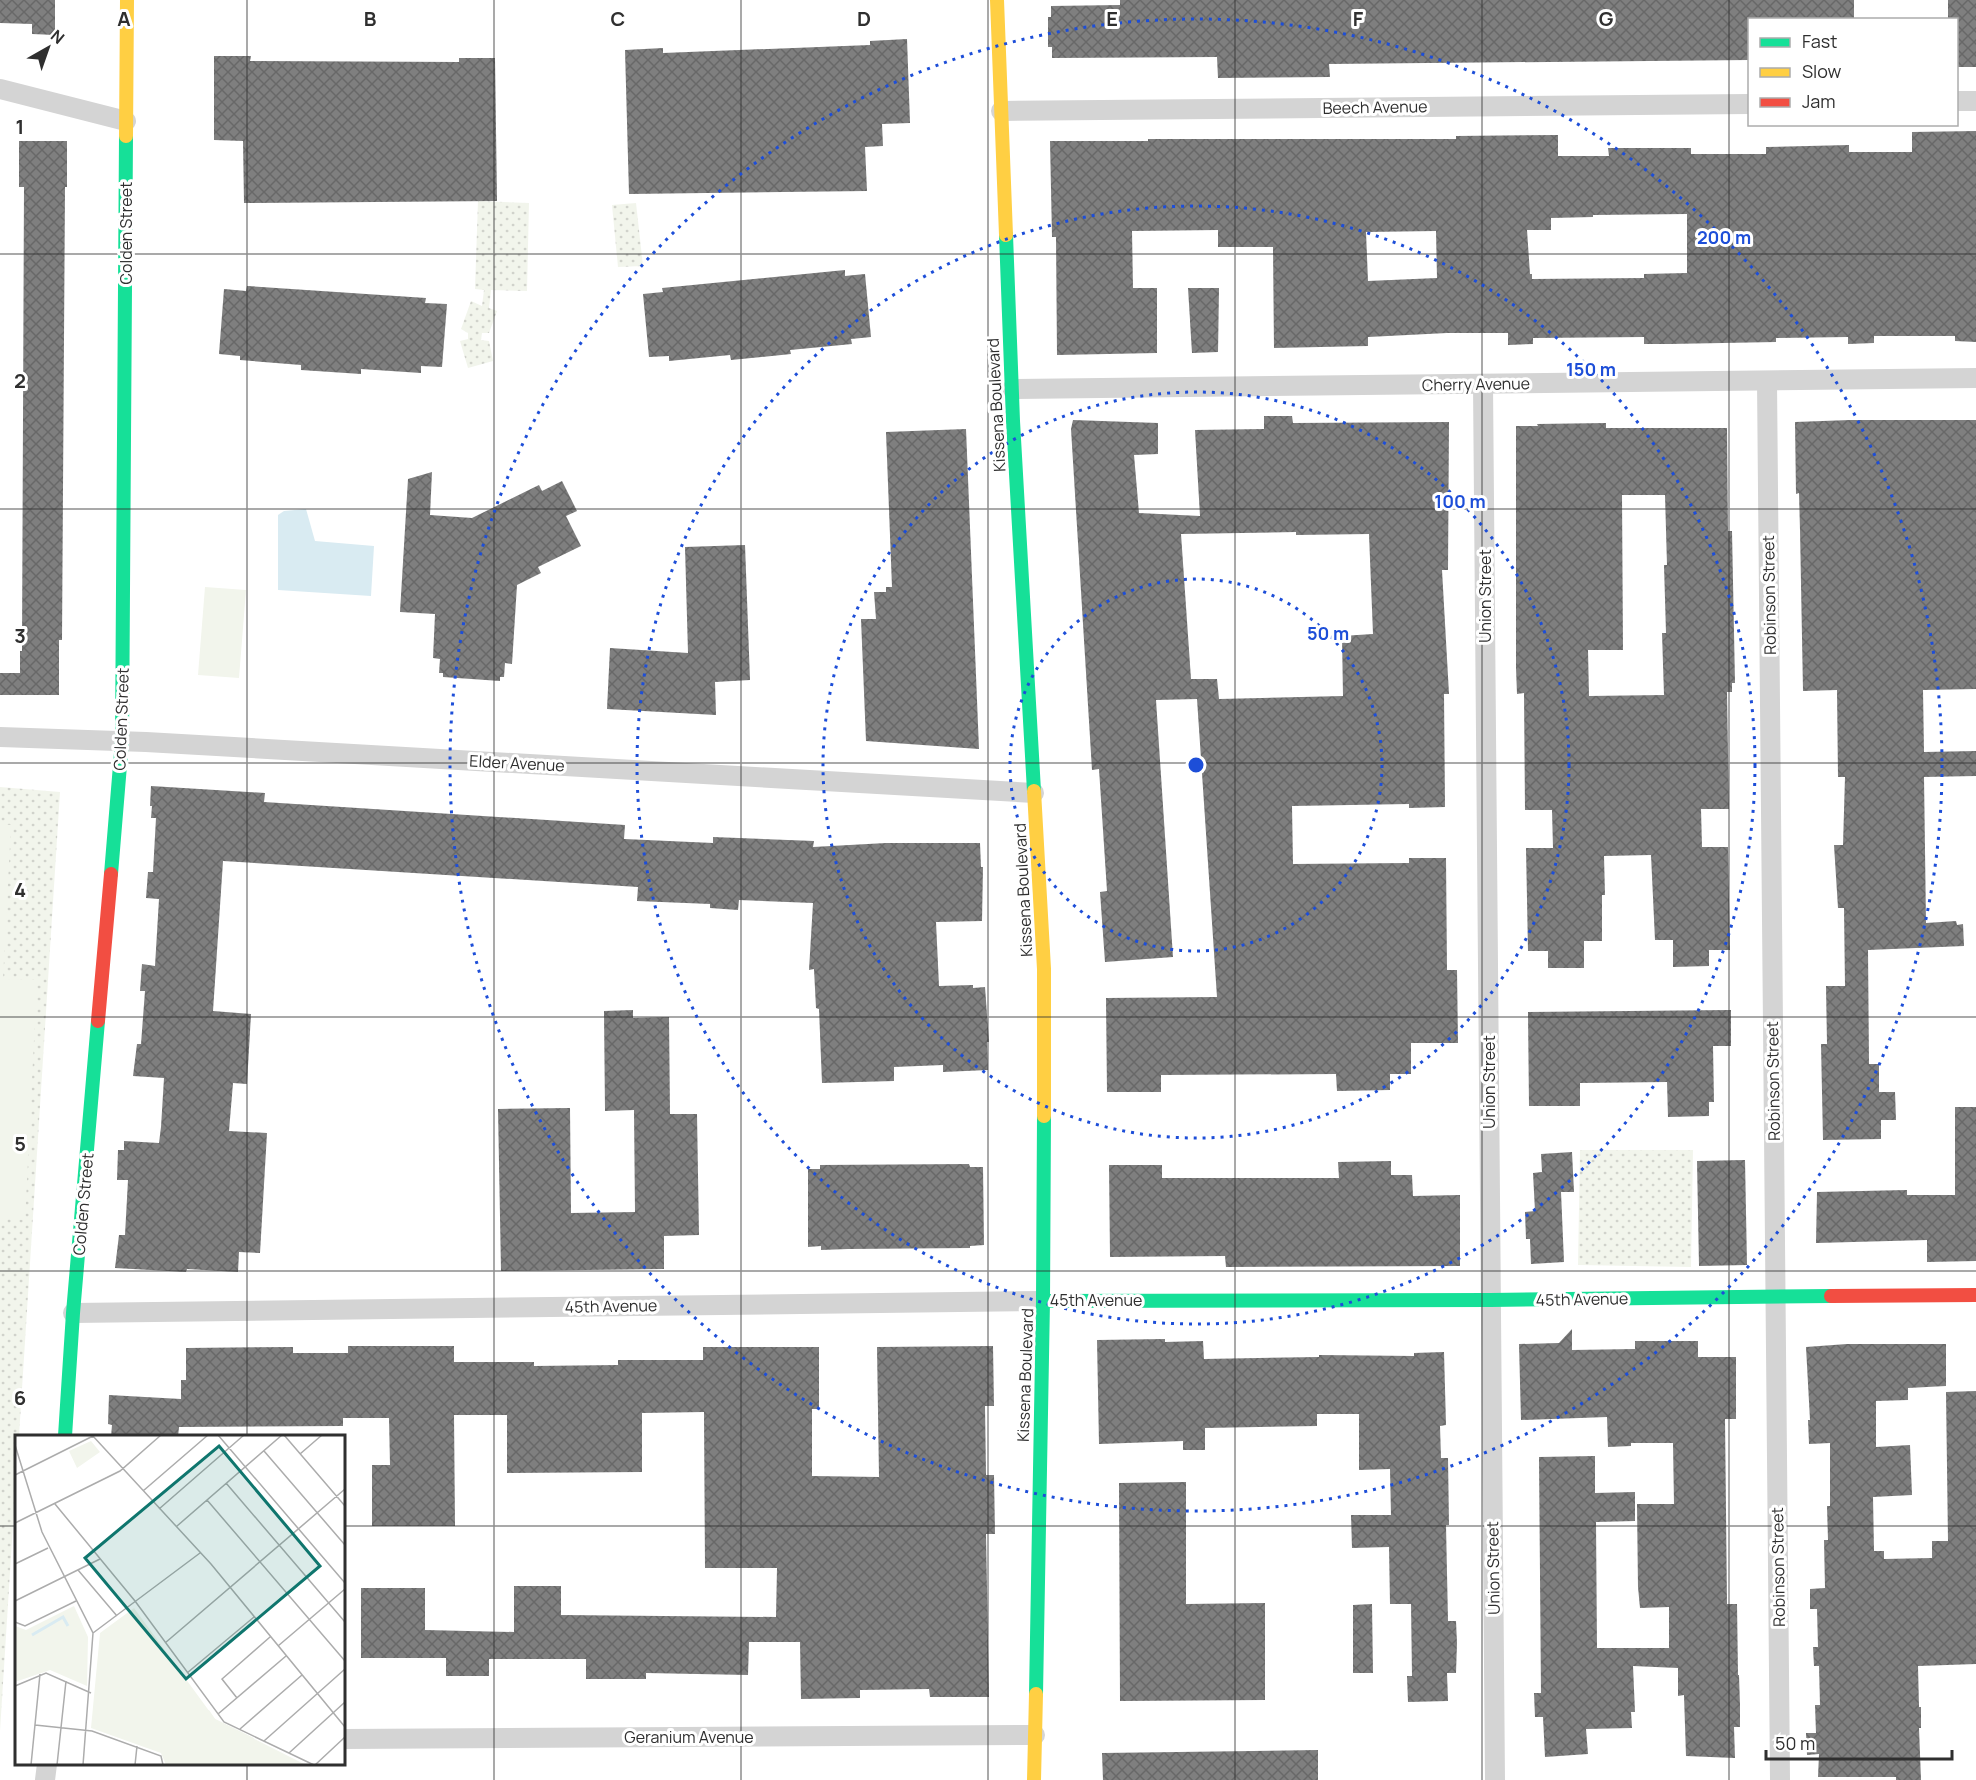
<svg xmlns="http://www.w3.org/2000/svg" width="1976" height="1780" viewBox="0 0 1976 1780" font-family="Manrope,sans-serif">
	<defs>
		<pattern id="park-dots" width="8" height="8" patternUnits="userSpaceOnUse" patternTransform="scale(1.5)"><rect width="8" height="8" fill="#f2f5ec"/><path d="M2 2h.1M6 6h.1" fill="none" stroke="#d0d2cb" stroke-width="1.8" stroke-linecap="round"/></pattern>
		<pattern id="building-cross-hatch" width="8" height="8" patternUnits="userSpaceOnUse" patternTransform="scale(1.5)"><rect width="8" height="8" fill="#7f7f7f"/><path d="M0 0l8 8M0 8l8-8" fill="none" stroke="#686868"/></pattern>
	</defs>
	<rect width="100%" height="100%" fill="#fff"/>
	<g fill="url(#park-dots)">
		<path d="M 478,201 L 529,203 L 527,291 L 491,290 L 489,308 L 497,311 L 489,333 L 482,333 L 481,340 L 489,341 L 493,361 L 468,368 L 460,341 L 468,339 L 468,333 L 461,329 L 471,301 L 482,306 L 484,290 L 475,289 Z"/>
		<path d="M 636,203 L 643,266 L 618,267 L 612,205 Z"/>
		<path d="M 0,787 L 60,792 L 19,1436 L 16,1436 L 16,1477 L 0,1731 Z"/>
		<path d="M 1580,1150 L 1693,1150 L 1691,1267 L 1578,1265 Z"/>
	</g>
	<g fill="#f2f5ec">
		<path d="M 205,587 L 246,590 L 239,678 L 198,675 Z"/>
		<path d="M 0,824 L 11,825 L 3,979 L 37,980 L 25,1220 L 0,1218 Z"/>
	</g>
	<path fill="#d9ebf2" d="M 306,509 L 315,541 L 374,546 L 371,596 L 278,590 L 278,515 L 284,511 Z"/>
	<g fill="url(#building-cross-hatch)" fill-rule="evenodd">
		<path d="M 0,0 L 55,0 L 55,35 L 32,34 L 32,24 L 0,23 Z"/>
		<path d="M 1120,0 L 1854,0 L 1854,20 L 1749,20 L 1749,60 L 1329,64 L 1330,77 L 1218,78 L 1217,57 L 1052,58 L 1052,47 L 1048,47 L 1048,17 L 1051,17 L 1051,6 L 1120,5 Z"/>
		<path d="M 1948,0 L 1976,0 L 1976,67 L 1956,67 L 1956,20 L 1948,20 Z"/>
		<path d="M 907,39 L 910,123 L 882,124 L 883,146 L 865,147 L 867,191 L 629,194 L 625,50 L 663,48 L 663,53 L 870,45 L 870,41 Z"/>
		<path d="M 214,56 L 251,56 L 250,61 L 459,62 L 459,58 L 495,58 L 497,201 L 244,203 L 243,141 L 214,140 Z"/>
		<path d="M 1976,131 L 1976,342 L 1955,341 L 1955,336 L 1874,336 L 1874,343 L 1848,344 L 1848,337 L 1776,338 L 1776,342 L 1669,344 L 1644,344 L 1644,337 L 1533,338 L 1533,344 L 1508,345 L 1508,333 L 1447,333 L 1368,337 L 1368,346 L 1274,348 L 1273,247 L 1218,247 L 1218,230 L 1132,231 L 1133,288 L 1157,288 L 1157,353 L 1057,355 L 1056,237 L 1052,237 L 1050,141 L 1148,141 L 1148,139 L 1456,139 L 1456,136 L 1558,135 L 1558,156 L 1609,156 L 1608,148 L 1691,148 L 1691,154 L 1766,154 L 1766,147 L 1849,145 L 1849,152 L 1912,152 L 1912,132 ZM 1687,214 L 1687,273 L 1644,274 L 1644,278 L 1532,279 L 1532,274 L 1530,274 L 1527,230 L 1551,230 L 1551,218 L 1593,217 L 1593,215 ZM 1436,231 L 1437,278 L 1368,281 L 1366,232 Z"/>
		<path d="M 19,141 L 67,141 L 67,187 L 65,187 L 62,640 L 59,640 L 59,695 L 0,695 L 0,673 L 20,673 L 20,651 L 22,651 L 24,187 L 19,187 Z"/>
		<path d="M 845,270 L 845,276 L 865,274 L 871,337 L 851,339 L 852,344 L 790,350 L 791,354 L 731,360 L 730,355 L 669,361 L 669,356 L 649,357 L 643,294 L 663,292 L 662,288 Z"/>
		<path d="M 247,286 L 426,298 L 425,303 L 447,304 L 442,367 L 421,366 L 421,373 L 361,369 L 361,374 L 301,370 L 301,365 L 240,360 L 240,356 L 219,354 L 224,289 L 246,291 Z"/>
		<path d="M 1188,288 L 1219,288 L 1218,352 L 1192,353 Z"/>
		<path d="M 1264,416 L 1292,416 L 1293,423 L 1449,422 L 1448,570 L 1442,570 L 1449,694 L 1444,694 L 1445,807 L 1409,808 L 1409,804 L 1292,806 L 1293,864 L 1409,863 L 1409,858 L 1446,858 L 1447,970 L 1457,970 L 1458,1043 L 1411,1043 L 1411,1074 L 1390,1074 L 1390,1090 L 1337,1091 L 1336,1074 L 1161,1075 L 1161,1092 L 1107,1092 L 1106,998 L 1217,997 L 1197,699 L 1156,700 L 1173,957 L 1105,962 L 1100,892 L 1107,891 L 1099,769 L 1092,770 L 1071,429 L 1073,420 L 1158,423 L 1158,454 L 1134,455 L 1139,513 L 1200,516 L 1195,430 L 1264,429 ZM 1296,532 L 1296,535 L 1369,534 L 1373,634 L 1342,636 L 1343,696 L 1219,699 L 1217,679 L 1191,679 L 1181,534 Z"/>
		<path d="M 1850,420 L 1976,420 L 1976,689 L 1923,690 L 1924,752 L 1976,751 L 1976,776 L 1924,777 L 1926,923 L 1956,921 L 1957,925 L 1963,924 L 1964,946 L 1868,950 L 1869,1064 L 1879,1064 L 1879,1092 L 1895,1092 L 1896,1120 L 1881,1120 L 1881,1139 L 1823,1140 L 1821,1044 L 1827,1044 L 1826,986 L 1845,986 L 1844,908 L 1838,908 L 1834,845 L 1843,845 L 1845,777 L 1838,777 L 1837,690 L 1803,691 L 1800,530 L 1799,493 L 1796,494 L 1795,422 Z"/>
		<path d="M 1606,423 L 1606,428 L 1727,428 L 1728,531 L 1732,531 L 1735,683 L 1732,683 L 1732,692 L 1727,692 L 1729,809 L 1701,809 L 1702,847 L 1728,847 L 1730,950 L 1709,950 L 1709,966 L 1673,967 L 1673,940 L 1655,940 L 1651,855 L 1604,856 L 1605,895 L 1602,895 L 1602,941 L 1584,941 L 1584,968 L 1548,968 L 1548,951 L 1528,951 L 1526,848 L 1553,848 L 1552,810 L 1525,810 L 1524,693 L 1517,694 L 1516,668 L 1516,426 L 1538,426 L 1537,424 ZM 1622,495 L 1665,495 L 1667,565 L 1664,565 L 1666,633 L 1662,633 L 1664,695 L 1589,696 L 1588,650 L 1623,650 Z"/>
		<path d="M 966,429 L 979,749 L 866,741 L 861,619 L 876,619 L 874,592 L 886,592 L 886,587 L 892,587 L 886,432 Z"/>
		<path d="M 432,472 L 430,515 L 472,518 L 539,485 L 542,491 L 562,481 L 577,511 L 566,516 L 581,546 L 538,567 L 541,573 L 517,585 L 512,664 L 505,663 L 504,677 L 500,677 L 500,681 L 443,677 L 443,673 L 439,673 L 440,659 L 433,658 L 435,614 L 400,612 L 408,479 Z"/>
		<path d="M 745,545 L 750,680 L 715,682 L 716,715 L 607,709 L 610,648 L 688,653 L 685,547 Z"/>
		<path d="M 151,786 L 265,793 L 264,802 L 625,825 L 624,839 L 713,843 L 713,837 L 814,841 L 813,847 L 886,843 L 980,843 L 981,867 L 983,867 L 982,921 L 936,922 L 939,986 L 973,985 L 973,988 L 985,987 L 989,1042 L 987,1042 L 988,1070 L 943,1072 L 943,1065 L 894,1067 L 894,1081 L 822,1083 L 819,1009 L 816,1008 L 814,969 L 809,970 L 813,903 L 739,900 L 738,910 L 710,908 L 710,904 L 637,901 L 638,887 L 223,861 L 213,1011 L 251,1014 L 247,1084 L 233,1083 L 229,1131 L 267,1133 L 260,1253 L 239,1252 L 238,1272 L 187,1269 L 186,1272 L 115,1268 L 119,1235 L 125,1235 L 128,1180 L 117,1180 L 118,1150 L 124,1150 L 124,1141 L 159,1143 L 161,1127 L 164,1078 L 133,1076 L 137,1044 L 141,1044 L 145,991 L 140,991 L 142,964 L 155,966 L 159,899 L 146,898 L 148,872 L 153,872 L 156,818 L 151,818 L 152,806 L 150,806 Z"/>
		<path d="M 633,1010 L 633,1018 L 669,1017 L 670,1114 L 697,1114 L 699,1235 L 664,1236 L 664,1269 L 501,1271 L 498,1109 L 570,1108 L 571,1213 L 635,1212 L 634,1110 L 605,1111 L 604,1011 Z"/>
		<path d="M 1731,1010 L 1731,1046 L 1713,1046 L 1714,1102 L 1709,1102 L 1709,1116 L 1668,1117 L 1667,1082 L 1580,1083 L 1580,1106 L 1529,1106 L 1528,1012 Z"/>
		<path d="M 1955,1107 L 1976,1107 L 1976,1261 L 1927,1262 L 1927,1240 L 1816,1243 L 1817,1192 L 1907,1190 L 1907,1195 L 1955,1195 Z"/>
		<path d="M 1572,1152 L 1574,1192 L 1561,1192 L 1564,1262 L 1531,1264 L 1530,1239 L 1526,1239 L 1525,1212 L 1535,1211 L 1533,1173 L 1542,1172 L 1541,1154 Z"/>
		<path d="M 1745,1160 L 1747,1265 L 1699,1266 L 1697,1161 Z"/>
		<path d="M 1391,1161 L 1391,1175 L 1412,1175 L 1413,1196 L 1460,1195 L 1460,1266 L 1226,1267 L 1225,1256 L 1110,1257 L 1109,1165 L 1162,1165 L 1162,1178 L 1339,1178 L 1338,1162 Z"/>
		<path d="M 969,1164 L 970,1167 L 983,1167 L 984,1245 L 970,1246 L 970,1248 L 848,1249 L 821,1250 L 821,1246 L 808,1247 L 808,1169 L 820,1169 L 820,1165 Z"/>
		<path d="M 1572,1329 L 1572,1350 L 1635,1349 L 1635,1341 L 1698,1341 L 1698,1357 L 1736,1357 L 1736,1419 L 1725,1419 L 1727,1604 L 1737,1604 L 1738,1675 L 1739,1675 L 1740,1705 L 1740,1727 L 1734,1727 L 1735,1758 L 1686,1756 L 1684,1695 L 1678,1696 L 1678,1668 L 1633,1666 L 1635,1712 L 1631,1712 L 1632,1728 L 1586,1729 L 1588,1754 L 1545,1757 L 1543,1717 L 1535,1717 L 1534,1693 L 1541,1693 L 1539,1457 L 1595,1456 L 1595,1493 L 1635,1492 L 1635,1521 L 1596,1522 L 1597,1648 L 1669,1648 L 1669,1607 L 1640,1608 L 1638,1587 L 1637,1504 L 1674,1504 L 1673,1443 L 1631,1443 L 1631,1446 L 1608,1447 L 1607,1417 L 1521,1420 L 1519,1344 L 1559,1343 Z"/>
		<path d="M 1165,1339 L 1165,1342 L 1203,1341 L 1204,1359 L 1319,1357 L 1319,1355 L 1414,1356 L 1414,1353 L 1444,1352 L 1446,1425 L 1440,1426 L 1441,1458 L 1448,1458 L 1449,1525 L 1446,1525 L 1448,1621 L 1456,1621 L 1457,1643 L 1456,1673 L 1447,1673 L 1448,1701 L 1408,1702 L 1407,1676 L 1412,1676 L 1411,1604 L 1390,1604 L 1389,1547 L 1352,1548 L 1351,1515 L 1391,1515 L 1390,1469 L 1359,1470 L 1359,1414 L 1317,1414 L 1317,1426 L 1205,1428 L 1205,1450 L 1183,1450 L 1183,1441 L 1099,1444 L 1097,1340 Z"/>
		<path d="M 1847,1344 L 1946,1344 L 1946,1386 L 1908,1388 L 1908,1400 L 1876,1401 L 1876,1447 L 1910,1445 L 1912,1495 L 1873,1497 L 1874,1551 L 1884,1551 L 1884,1559 L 1932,1558 L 1932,1541 L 1948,1541 L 1946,1392 L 1976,1391 L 1976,1664 L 1918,1666 L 1919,1707 L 1921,1707 L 1921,1728 L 1919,1728 L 1921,1780 L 1896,1780 L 1896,1777 L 1818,1777 L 1819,1754 L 1807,1755 L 1806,1733 L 1816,1733 L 1815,1705 L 1820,1705 L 1819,1666 L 1814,1666 L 1813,1647 L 1818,1647 L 1817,1609 L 1810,1609 L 1810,1589 L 1825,1588 L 1824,1540 L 1828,1540 L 1827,1506 L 1830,1506 L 1830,1443 L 1809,1444 L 1808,1420 L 1810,1420 L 1806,1347 Z"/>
		<path d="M 348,1346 L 454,1346 L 454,1362 L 534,1362 L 534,1366 L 618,1365 L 618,1360 L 703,1360 L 703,1347 L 819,1347 L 819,1409 L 812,1409 L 812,1476 L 879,1477 L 877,1347 L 993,1346 L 994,1406 L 985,1406 L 986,1475 L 994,1475 L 995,1534 L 986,1534 L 989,1697 L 930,1697 L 929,1689 L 860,1690 L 860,1698 L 801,1699 L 800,1642 L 749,1642 L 748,1675 L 646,1673 L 646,1679 L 586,1679 L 586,1659 L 489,1659 L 489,1676 L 446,1676 L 446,1658 L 361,1658 L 361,1588 L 425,1588 L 425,1630 L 514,1632 L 514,1586 L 561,1586 L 561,1615 L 776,1617 L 777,1568 L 705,1568 L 704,1412 L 642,1413 L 642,1472 L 507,1473 L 507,1415 L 454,1415 L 455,1526 L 372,1526 L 372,1465 L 390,1465 L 389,1418 L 343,1418 L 343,1426 L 179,1427 L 178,1437 L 111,1437 L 112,1425 L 108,1424 L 109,1395 L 181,1399 L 181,1380 L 186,1380 L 186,1348 L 293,1347 L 293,1353 L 348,1353 Z"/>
		<path d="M 1186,1482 L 1186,1604 L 1265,1603 L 1265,1700 L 1120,1701 L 1119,1483 Z"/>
		<path d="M 1372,1604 L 1373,1673 L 1353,1673 L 1353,1605 Z"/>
		<path d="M 1318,1750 L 1318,1780 L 1103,1780 L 1102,1753 Z"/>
	</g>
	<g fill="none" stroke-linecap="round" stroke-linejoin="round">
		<g stroke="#d4d4d4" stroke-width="20">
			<path d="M 0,89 L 126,121"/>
			<path d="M 1956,101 L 1976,101"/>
			<path d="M 1001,111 L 1750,104"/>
			<path d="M 1767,381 L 1780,1780"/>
			<path d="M 1483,384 L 1495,1780"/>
			<path d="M 1012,389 L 1976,378"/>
			<path d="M 0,737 L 146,742 L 1034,793"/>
			<path d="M 73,1313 L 1043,1301"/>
			<path d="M 344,1739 L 1035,1735"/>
			<path d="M 45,1780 L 47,1764"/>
		</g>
		<g stroke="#16e098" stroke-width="14">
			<path d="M 1006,235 L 1013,421 L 1034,791"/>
			<path d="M 111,874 L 122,741 L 126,136"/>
			<path d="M 1043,1301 L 1490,1300 L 1831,1296"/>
			<path d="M 65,1436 L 73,1313 L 98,1021"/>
			<path d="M 1036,1694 L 1043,1301 L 1044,1116"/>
		</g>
		<g stroke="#ffcf43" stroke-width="14">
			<path d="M 997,0 L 1006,235"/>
			<path d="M 126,136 L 127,0"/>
			<path d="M 1034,791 L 1044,969 L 1044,1116"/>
			<path d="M 1034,1780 L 1036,1694"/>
		</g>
		<g stroke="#f24e42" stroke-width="14">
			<path d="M 98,1021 L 111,874"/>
			<path d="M 1831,1296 L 1976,1295"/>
		</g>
	</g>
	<path fill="none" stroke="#2f2f2f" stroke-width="1.5" stroke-opacity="0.55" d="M 247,0 L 247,1436M 494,0 L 494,1780M 741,0 L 741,1780M 988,0 L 988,1780M 1235,0 L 1235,1780M 1482,0 L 1482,1780M 1729,0 L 1729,1780M 0,254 L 1976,254M 0,509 L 1976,509M 0,763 L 1976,763M 0,1017 L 1976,1017M 0,1271 L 1976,1271M 0,1526 L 16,1526M 344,1526 L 1976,1526M 247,1764 L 247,1780"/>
	<g fill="none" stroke="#1d4ed8" stroke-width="3" stroke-dasharray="3 6">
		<circle cx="1196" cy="765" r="186"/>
		<circle cx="1196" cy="765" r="373"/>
		<circle cx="1196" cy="765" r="559"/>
		<circle cx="1196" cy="765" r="746"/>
	</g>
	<g text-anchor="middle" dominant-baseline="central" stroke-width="6" stroke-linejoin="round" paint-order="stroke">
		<g font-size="16" fill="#2f2f2f" stroke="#fff">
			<text transform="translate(1375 107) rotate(-1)">Beech Avenue</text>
			<text transform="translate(126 233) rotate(-90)">Colden Street</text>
			<text transform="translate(1476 384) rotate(-1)">Cherry Avenue</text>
			<text transform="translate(996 405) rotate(-93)">Kissena Boulevard</text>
			<text transform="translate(1769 595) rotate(-91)">Robinson Street</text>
			<text transform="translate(1485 596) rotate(-90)">Union Street</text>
			<text transform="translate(121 719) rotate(-88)">Colden Street</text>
			<text transform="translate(517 763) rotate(3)">Elder Avenue</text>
			<text transform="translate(1023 890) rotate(-93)">Kissena Boulevard</text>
			<text transform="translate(1773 1081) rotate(-91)">Robinson Street</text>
			<text transform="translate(1489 1082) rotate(-90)">Union Street</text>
			<text transform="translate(83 1204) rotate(-85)">Colden Street</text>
			<text transform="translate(1582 1299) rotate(-1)">45th Avenue</text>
			<text x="1096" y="1300">45th Avenue</text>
			<text transform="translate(611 1306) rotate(-1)">45th Avenue</text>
			<text transform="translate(1025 1375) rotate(-88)">Kissena Boulevard</text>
			<text transform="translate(1778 1567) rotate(-91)">Robinson Street</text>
			<text transform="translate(1493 1568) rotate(-91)">Union Street</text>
			<text x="689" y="1737">Geranium Avenue</text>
		</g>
	</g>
	<g transform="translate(15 1435)">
		<rect width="330" height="330" fill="#fff"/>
		<path d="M 76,6 L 85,17 L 62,33 L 54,16 ZM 119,173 L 200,284 L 291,330 L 151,330 L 146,318 L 76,293 L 85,198 Z" fill="#f2f5ec"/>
		<path d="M 59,171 L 73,202 L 72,251 L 35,235 L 0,247 L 0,191 L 11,195 ZM 194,275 L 200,284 L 239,303 L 225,330 L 202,328 L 167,296 Z" fill="#f2f5ec"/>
		<path d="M 118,178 L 141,204 L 117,214 L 102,210 L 89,198 ZM 91,221 L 122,227 L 117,243 L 105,252 L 88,254 ZM155 264a13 13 0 1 1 26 0a13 13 0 1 1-26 0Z" fill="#f2f5ec"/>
		<path fill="none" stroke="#d9ebf2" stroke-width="3" d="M 17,200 L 48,182 L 53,191"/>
		<path fill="none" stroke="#acacac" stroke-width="1.5" d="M 77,0 L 196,129 L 330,292M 203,0 L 330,148M 269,0 L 330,71M 0,10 L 27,97 L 78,198 L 68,330M 249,16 L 330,110M 285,19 L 307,0M 0,40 L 78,1M 211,48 L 330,187M 128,56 L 193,0M 192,65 L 330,226M 40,69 L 120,166 L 209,287 L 299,330M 144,74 L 229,0M 0,88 L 105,36 L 146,0M 162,91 L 267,0M 0,129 L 33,113M 63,135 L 102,181M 0,166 L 85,124M 0,187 L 10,191 L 61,166M 78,198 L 185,118M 150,208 L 330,54M 263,211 L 330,154M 172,238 L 239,182M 0,251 L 31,238 L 76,258M 222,263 L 207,244 L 255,202M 203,279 L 271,221M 20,290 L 77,296 L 146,321 L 148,330M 225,294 L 287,240M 249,306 L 330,234M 274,318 L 330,267M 16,330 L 25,239M 42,330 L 51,246M 120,330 L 122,311M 300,330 L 330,302"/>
		<path fill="#0f766e" fill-opacity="0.15" stroke="#0f766e" stroke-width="3" d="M 204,11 L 305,131 L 171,244 L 70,123 Z"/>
		<rect width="330" height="330" fill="none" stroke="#2f2f2f" stroke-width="3"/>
	</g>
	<g font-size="20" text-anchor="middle" font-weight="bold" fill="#2f2f2f" stroke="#fff" stroke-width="6" stroke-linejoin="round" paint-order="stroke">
		<text x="124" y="26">A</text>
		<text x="370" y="26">B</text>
		<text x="618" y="26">C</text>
		<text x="864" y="26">D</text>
		<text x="1112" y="26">E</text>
		<text x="1358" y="26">F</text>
		<text x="1606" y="26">G</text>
		<text x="20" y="134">1</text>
		<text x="20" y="388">2</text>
		<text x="20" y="643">3</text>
		<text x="20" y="897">4</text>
		<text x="20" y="1151">5</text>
		<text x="20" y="1405">6</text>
	</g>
	<circle cx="1196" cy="765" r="9" fill="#1d4ed8" stroke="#fff" stroke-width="3"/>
	<g font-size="18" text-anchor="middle" font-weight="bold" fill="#1d4ed8" stroke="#fff" stroke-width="6" stroke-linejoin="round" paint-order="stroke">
		<text x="1724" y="244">200 m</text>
		<text x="1591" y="376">150 m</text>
		<text x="1460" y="508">100 m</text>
		<text x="1328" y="640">50 m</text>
	</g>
	<rect x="1748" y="18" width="210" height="108" fill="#ffffff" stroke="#acacac" stroke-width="1.5"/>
	<rect x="1760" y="38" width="30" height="9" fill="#16e098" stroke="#acacac" stroke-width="1.5"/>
	<text x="1802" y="48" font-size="18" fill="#2f2f2f">Fast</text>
	<rect x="1760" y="68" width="30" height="9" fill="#ffcf43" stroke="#acacac" stroke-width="1.5"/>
	<text x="1802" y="78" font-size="18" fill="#2f2f2f">Slow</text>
	<rect x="1760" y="98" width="30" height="9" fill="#f24e42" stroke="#acacac" stroke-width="1.5"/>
	<text x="1802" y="108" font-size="18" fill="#2f2f2f">Jam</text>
	<g transform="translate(48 48) rotate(40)" stroke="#ffffff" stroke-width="4.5" paint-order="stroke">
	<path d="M0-4.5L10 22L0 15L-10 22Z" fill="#2f2f2f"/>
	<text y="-9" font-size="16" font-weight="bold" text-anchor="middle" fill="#2f2f2f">N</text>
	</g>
	<path d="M1766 1750v9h186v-9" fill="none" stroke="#2f2f2f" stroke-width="3"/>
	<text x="1775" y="1750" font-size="18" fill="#2f2f2f" stroke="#ffffff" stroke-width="4.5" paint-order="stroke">50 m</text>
</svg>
